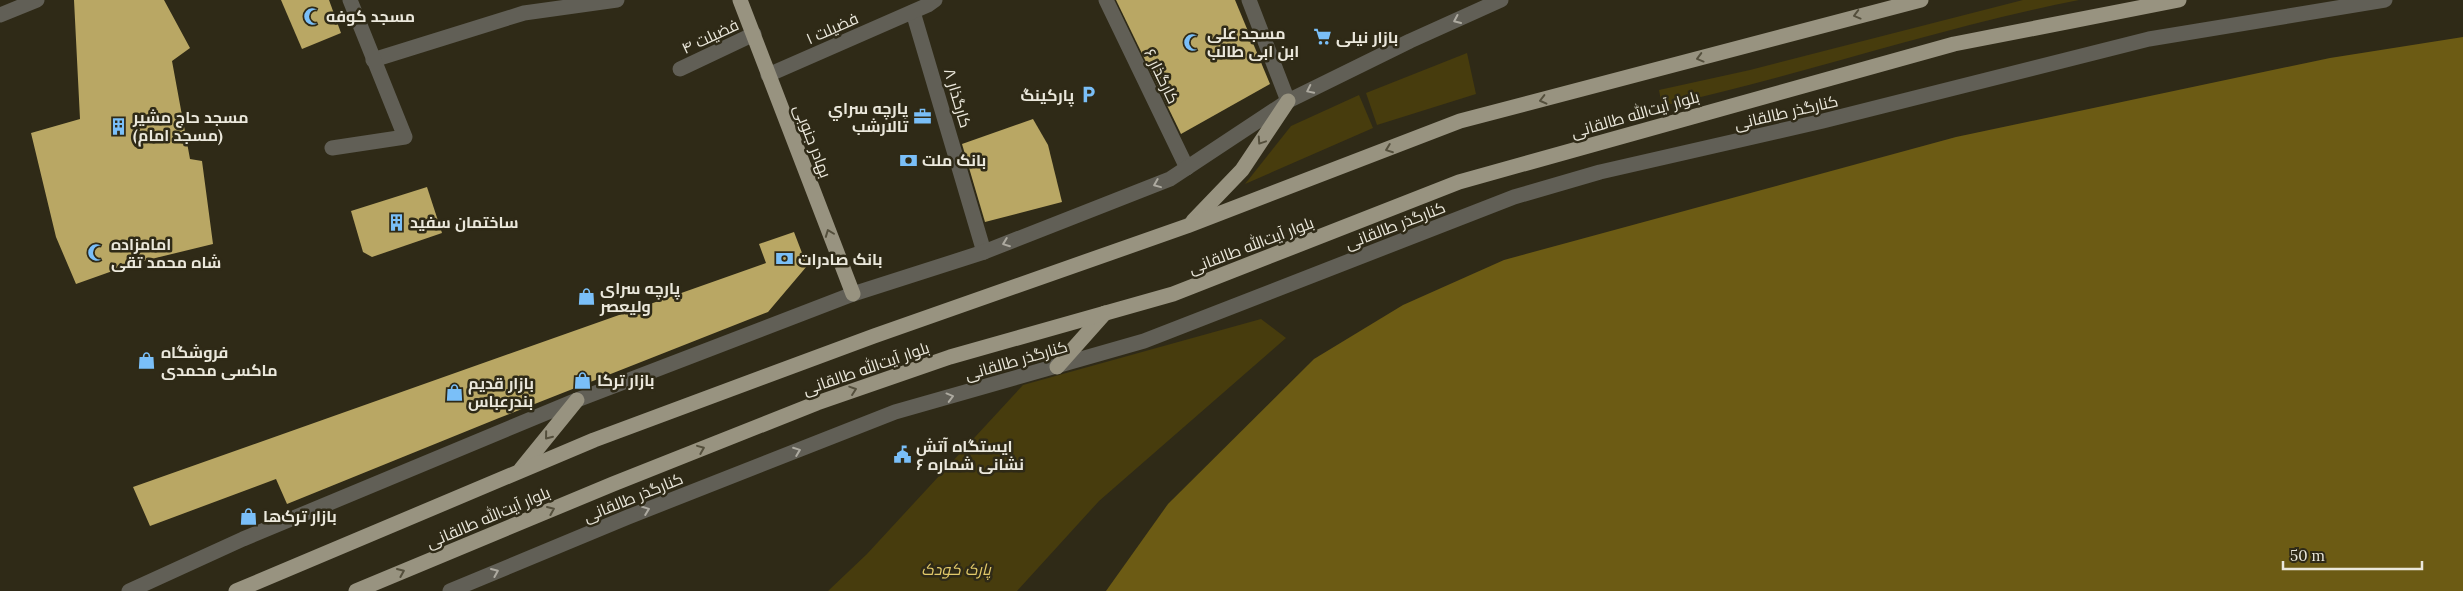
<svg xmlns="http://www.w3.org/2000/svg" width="2463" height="591" viewBox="0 0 2463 591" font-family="Lora,Cairo,serif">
	<rect width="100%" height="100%" fill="#2f2a17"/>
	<g fill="#473c0d">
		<path d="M 2023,0 L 2079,0 C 1938,28 1802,75 1662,106 L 1659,90 L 1750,70 Z"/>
		<path d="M 1467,53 L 1476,94 L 1377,125 L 1366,93 Z"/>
		<path d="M 1359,95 L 1373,128 L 1245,184 L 1291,126 Z"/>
		<path d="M 1261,319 L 1286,338 L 1099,501 L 1017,591 L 828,591 L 867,554 L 1023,385 Z"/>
	</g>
	<path fill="#6c5b14" d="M 2463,37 L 2463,591 L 1106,591 L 1168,504 L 1314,359 L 1403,305 L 1504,260 L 1956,137 L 2330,58 Z"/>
	<g fill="#b9a764">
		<path d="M 74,0 L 164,0 L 190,48 L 172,61 L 190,159 L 202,161 L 213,244 L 135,263 L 76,284 L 56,237 L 31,133 L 80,119 Z"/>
		<path d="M 281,0 L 329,0 L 341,33 L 302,49 Z"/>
		<path d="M 1116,0 L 1235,0 L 1270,84 L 1181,134 Z"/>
		<path d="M 1033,119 L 1048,145 L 1062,202 L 985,222 L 962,144 Z"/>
		<path d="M 427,187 L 442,233 L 372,257 L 363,252 L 351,211 Z"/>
		<path d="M 794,232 L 807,266 L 768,312 L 499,418 L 287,504 L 276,479 L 150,526 L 133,487 L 766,263 L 759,244 Z"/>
	</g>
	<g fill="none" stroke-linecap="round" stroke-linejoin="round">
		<g stroke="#615f56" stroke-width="15">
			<path d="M 1106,0 L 1187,168"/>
			<path d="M 1249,0 L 1288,101"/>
			<path d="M 913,12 L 984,252"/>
			<path d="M 0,15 L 37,0"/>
			<path d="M 373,60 L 524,13 L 617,0"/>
			<path d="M 680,69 L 754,34"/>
			<path d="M 768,75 L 928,5 L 935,0"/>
			<path d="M 332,148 L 405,137 L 350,0"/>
			<path d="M 129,591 L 243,539 L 577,400 L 853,294 L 984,252 L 1170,179 L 1288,101 L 1410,41 L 1501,0"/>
			<path d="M 450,591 L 628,517 L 895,412 L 1144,341 L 1514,197 L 1600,172 L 1823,121 L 2149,39 L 2385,0"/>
		</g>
		<g stroke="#989380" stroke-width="15">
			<path d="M 740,0 L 853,294"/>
			<path d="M 1193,221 L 1242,170 L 1288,101"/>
			<path d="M 1057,367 L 1105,313"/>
			<path d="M 521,469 L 577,400"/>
			<path d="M 236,591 L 594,440 L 874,336 L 1187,226 L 1460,121 L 1921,0"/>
			<path d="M 356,591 L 613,484 L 817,403 L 950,357 L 1173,294 L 1459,182 L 1954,44 L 2179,0"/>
		</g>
	</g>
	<defs><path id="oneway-chevron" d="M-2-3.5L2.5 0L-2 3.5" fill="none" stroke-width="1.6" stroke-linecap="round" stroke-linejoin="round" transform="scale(1.25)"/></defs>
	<g stroke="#544f3c">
		<use href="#oneway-chevron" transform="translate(1857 15) rotate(165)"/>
		<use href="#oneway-chevron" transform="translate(1700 58) rotate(165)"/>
		<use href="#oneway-chevron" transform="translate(1543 100) rotate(166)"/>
		<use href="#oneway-chevron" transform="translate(1261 141) rotate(124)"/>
		<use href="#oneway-chevron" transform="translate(1389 149) rotate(159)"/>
		<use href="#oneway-chevron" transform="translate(829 233) rotate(-111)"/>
		<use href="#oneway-chevron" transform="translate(853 390) rotate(-19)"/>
		<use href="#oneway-chevron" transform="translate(548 436) rotate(129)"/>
		<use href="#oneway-chevron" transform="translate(701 449) rotate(-22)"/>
		<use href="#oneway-chevron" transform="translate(551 510) rotate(-23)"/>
		<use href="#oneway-chevron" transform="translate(401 572) rotate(-23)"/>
	</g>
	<g stroke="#adaaa0">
		<use href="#oneway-chevron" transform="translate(1457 20) rotate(156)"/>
		<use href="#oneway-chevron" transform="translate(1310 90) rotate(154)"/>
		<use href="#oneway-chevron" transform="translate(1157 184) rotate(158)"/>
		<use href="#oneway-chevron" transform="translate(1006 243) rotate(159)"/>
		<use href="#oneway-chevron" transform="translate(950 397) rotate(-15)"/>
		<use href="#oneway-chevron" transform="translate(797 451) rotate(-21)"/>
		<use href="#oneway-chevron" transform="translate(646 510) rotate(-21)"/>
		<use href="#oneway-chevron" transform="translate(495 572) rotate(-23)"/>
	</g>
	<defs>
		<symbol id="mosque-bare" viewBox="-9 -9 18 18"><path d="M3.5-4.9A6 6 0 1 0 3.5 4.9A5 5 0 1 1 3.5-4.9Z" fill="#7abff8" stroke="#2f2a17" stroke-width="2.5" paint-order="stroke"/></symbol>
		<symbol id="supermarket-bare" viewBox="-9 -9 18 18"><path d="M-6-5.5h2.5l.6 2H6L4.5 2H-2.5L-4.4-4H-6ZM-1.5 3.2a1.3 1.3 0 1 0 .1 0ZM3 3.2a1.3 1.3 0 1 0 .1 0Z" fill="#7abff8" stroke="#2f2a17" stroke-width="2.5" paint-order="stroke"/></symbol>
		<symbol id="parking-bare" viewBox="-9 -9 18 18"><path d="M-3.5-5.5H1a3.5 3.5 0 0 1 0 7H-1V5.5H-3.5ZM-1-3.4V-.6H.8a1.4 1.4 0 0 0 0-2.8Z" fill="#7abff8" stroke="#2f2a17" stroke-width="2.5" paint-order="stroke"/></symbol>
		<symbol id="office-bare" viewBox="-9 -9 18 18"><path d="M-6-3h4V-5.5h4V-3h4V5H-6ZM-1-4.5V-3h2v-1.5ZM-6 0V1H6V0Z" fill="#7abff8" stroke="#2f2a17" stroke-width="2.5" paint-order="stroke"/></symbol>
		<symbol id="building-bare" viewBox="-9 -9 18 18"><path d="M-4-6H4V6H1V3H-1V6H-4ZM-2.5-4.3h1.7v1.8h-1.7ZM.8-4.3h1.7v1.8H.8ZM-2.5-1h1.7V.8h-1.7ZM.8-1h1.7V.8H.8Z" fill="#7abff8" stroke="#2f2a17" stroke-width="2.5" paint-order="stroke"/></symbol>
		<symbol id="bank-bare" viewBox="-9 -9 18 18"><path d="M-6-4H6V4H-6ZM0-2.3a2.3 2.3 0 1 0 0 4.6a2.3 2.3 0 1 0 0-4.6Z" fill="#7abff8" stroke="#2f2a17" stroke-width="2.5" paint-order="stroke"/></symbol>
		<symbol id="shop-bare" viewBox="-9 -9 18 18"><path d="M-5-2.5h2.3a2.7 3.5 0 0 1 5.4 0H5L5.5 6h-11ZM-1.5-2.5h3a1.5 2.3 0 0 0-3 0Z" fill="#7abff8" stroke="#2f2a17" stroke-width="2.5" paint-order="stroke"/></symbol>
		<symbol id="civic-bare" viewBox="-9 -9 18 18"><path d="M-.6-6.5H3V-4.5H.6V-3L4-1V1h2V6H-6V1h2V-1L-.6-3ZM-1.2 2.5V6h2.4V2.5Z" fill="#7abff8" stroke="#2f2a17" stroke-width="2.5" paint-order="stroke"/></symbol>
	</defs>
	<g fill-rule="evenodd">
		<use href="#mosque-bare" x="300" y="4" width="25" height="25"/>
		<use href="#supermarket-bare" x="1310" y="24" width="25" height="25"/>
		<use href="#mosque-bare" x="1180" y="30" width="25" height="25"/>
		<use href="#parking-bare" x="1076" y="82" width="25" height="25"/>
		<use href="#office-bare" x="910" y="104" width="25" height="25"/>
		<use href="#building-bare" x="106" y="114" width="25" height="25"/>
		<use href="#bank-bare" x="896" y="148" width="25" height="25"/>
		<use href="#building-bare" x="384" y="210" width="25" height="25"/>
		<use href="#mosque-bare" x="84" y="240" width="25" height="25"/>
		<use href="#bank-bare" x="772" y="246" width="25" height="25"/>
		<use href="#shop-bare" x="574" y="284" width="25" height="25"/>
		<use href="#shop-bare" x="134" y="348" width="25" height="25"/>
		<use href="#shop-bare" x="570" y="368" width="25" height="25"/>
		<use href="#shop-bare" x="442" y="380" width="25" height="25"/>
		<use href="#civic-bare" x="890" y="442" width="25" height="25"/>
		<use href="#shop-bare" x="236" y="504" width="25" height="25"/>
	</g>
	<g text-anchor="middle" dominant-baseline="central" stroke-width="5" stroke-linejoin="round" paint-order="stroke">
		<g font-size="16" font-weight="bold" fill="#ebe8dc" stroke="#2f2a17" text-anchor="start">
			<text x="326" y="16">مسجد کوفه</text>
			<text x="1207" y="33">مسجد علی<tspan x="1207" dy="18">ابن ابی طالب</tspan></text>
			<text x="1336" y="37">بازار نیلی</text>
			<text x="1074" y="95" text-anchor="end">پارکینگ</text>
			<text x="908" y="108" text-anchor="end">پارچه سراي<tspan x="908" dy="18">تالارشب</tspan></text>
			<text x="133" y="117">مسجد حاج مشیر<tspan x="133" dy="18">(مسجد امام)</tspan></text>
			<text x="922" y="160">بانک ملت</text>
			<text x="410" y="222">ساختمان سفید</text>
			<text x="111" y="244">امامزاده<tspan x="111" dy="18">شاه محمد تقی</tspan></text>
			<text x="798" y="259">بانک صادرات</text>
			<text x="600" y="288">پارچه سرای<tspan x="600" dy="18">ولیعصر</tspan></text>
			<text x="161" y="352">فروشگاه<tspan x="161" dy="18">ماکسی محمدی</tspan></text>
			<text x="597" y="380">بازار ترکا</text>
			<text x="468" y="383">بازار قدیم<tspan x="468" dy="18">بندرعباس</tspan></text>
			<text x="916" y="446">ایستگاه آتش<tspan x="916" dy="18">نشانی شماره ۶</tspan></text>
			<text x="263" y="516">بازار ترک‌ها</text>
		</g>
		<g font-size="16" fill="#ebe8dc" stroke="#2f2a17">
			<text transform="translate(832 28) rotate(-24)">فضیلت ۱</text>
			<text transform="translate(710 36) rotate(-25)">فضیلت ۴</text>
			<text transform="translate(1162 76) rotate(64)">کارگذار ۶</text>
			<text transform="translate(958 98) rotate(74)">کارگذار ۸</text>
			<text transform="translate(1786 112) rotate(-13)">کنارگذر طالقانی</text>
			<text transform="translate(1635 114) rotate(-16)">بلوار آیت‌الله طالقانی</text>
			<text transform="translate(813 141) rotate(69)">بهادر جنوبی</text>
			<text transform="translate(1395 225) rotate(-21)">کنارگذر طالقانی</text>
			<text transform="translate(1251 245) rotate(-21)">بلوار آیت‌الله طالقانی</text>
			<text transform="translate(1016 360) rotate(-16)">کنارگذر طالقانی</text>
			<text transform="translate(866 368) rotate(-19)">بلوار آیت‌الله طالقانی</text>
			<text transform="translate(633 497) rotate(-22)">کنارگذر طالقانی</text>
			<text transform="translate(488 517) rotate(-23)">بلوار آیت‌الله طالقانی</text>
		</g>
		<g font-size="16" font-style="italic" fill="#e2c96a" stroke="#2f2a17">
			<text x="956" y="569">پارک کودک</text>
		</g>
	</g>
	<path d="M2283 561v8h139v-8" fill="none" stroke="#ebe8dc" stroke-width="2.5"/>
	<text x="2290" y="561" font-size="15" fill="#ebe8dc" stroke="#2f2a17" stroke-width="4" paint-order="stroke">50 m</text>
</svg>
